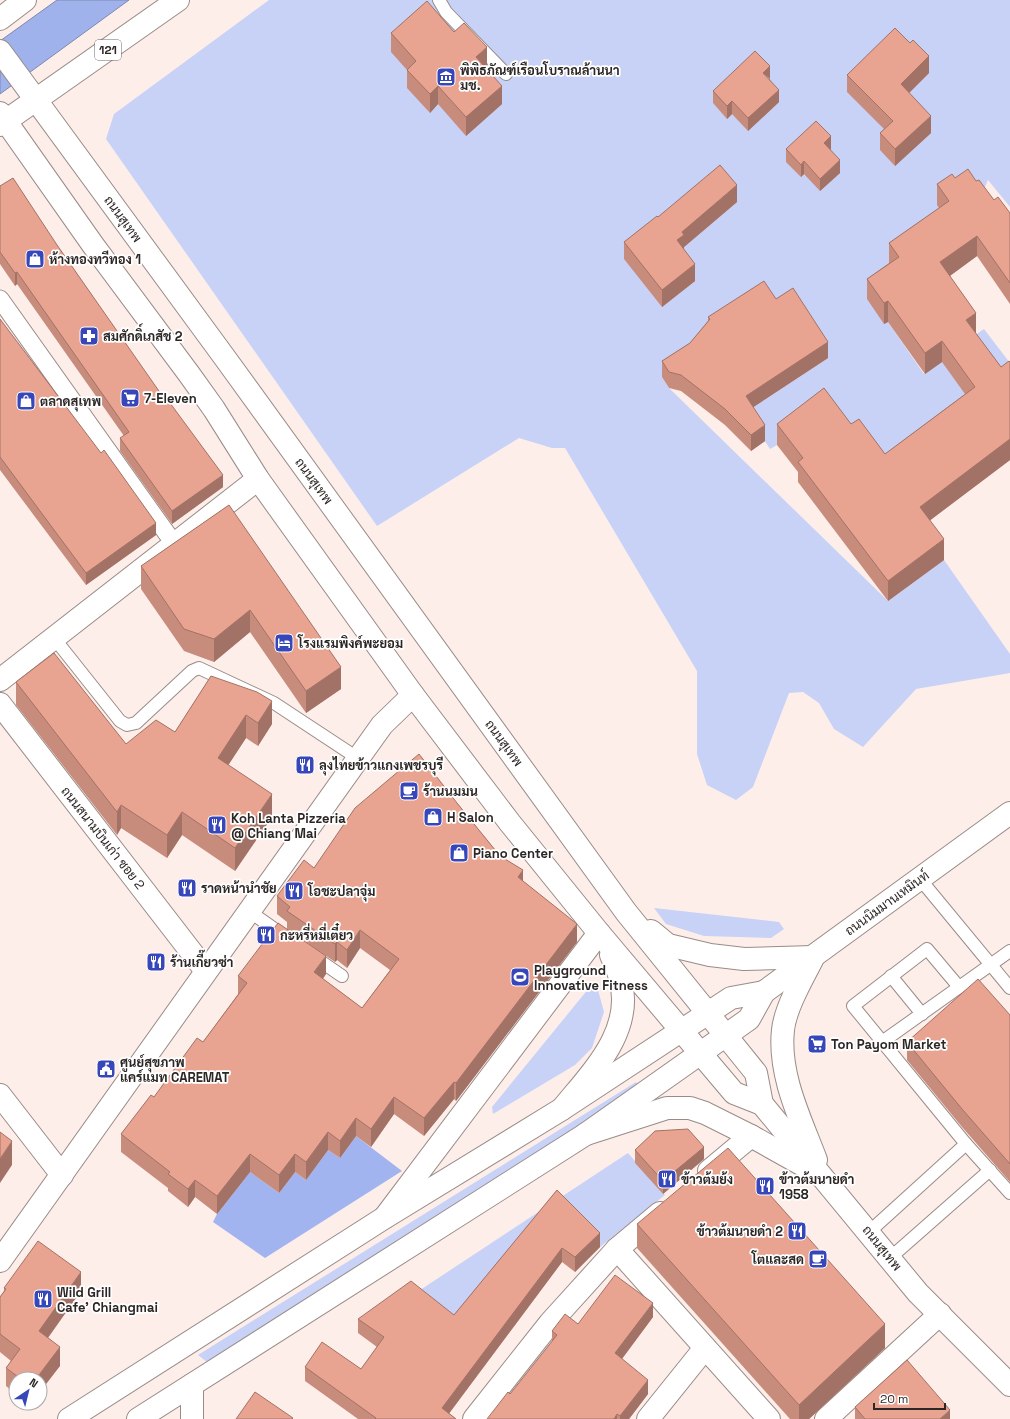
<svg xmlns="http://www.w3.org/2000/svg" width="1010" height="1419" viewBox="0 0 1010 1419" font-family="'Space Grotesk',Sarabun,sans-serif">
	<rect width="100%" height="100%" fill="#fdeeea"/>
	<g fill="#c7d2f6">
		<path d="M 269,0 L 1010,0 L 1010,207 L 988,180 L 979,201 L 949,222 L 884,324 L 888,322 L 924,374 L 942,362 L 943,357 L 984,329 L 1010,363 L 885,475 L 777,445 L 770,449 L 746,412 L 828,358 L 662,377 L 669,388 L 888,601 L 944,560 L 1010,654 L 1010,673 L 916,689 L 863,747 L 834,729 L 819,703 L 803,692 L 789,693 L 753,787 L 736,800 L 707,785 L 697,754 L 697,671 L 565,448 L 552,448 L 519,438 L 377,526 L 106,139 L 114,114 Z"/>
		<path d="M 654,908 L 779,922 L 784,929 L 771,938 L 704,936 L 666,924 Z"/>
		<path d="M 589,988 L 598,990 L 604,1012 L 592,1048 L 575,1065 L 493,1114 L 492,1107 Z"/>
		<path d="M 636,1082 L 641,1088 L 207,1362 L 198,1355 Z"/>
		<path d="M 628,1153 L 665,1195 L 600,1247 L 557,1204 L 454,1329 L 411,1296 Z"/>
	</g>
	<path fill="#a2b4ef" d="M 356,1136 L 402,1171 L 265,1258 L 213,1222 L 217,1214 L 250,1172 L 279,1193 L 295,1172 L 306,1180 L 328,1150 L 340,1158 Z"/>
	<path fill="#a0b2ec" stroke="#7d88b0" d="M 57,0 L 129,0 L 0,94 L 0,41 Z"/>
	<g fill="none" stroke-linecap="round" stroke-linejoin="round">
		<defs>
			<g id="service">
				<path d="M 439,0 L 446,12 L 506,74"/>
				<path d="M 54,638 L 120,721 L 127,725 L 136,723 L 192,671 L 199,668 L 274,703 L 359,759"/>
				<path d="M 920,879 L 1010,988"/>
				<path d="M 249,911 L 287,938"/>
				<path d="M 313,956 L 342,976"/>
				<path d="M 891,976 L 922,1014"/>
				<path d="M 959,987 L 927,949 L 853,1006 L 966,1144 L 1010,1193"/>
				<path d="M 882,1042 L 1010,951"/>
				<path d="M 869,1232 L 966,1144"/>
				<path d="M 890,1258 L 990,1170"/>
			</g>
			<path id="pedestrian" d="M 0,299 L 175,545"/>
			<g id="minor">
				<path d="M 0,680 L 258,479"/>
				<path d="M 0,704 L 206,971"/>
				<path d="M 0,1095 L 62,1175"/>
				<path d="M 709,1171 L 751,1136"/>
				<path d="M 385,1217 L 599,933"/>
				<path d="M 617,1249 L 769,1419"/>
				<path d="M 0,1261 L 382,725 L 413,695"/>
				<path d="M 192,1385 L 192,1419"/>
				<path d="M 474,1419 L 550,1323 L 617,1249 L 660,1213"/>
				<path d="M 648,1419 L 705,1348"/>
				<path d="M 826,1419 L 940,1314"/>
			</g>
			<g id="tertiary">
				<path d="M 69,1419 L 384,1218 L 562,1109 L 731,998 L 764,992"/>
				<path d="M 138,1419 L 586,1134 L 749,1019 L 764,992"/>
			</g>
			<g id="secondary">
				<path d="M 0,51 L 225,358 L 626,912 L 756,1073 L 762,1104"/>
				<path d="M 0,113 L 93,245 L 189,374 L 214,409 L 258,479 L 413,695 L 510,823 L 599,933 L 734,1093 L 762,1104 L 918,1293 L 1010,1385"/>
				<path d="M 651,931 L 668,945 L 710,955 L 744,959 L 813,957"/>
				<path d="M 812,960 C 802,979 785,1009 783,1030 C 778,1075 801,1120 816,1160"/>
				<path d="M 764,992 L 1010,813"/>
				<path d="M 562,1109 C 593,1071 635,1030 620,978 C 618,970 614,962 611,955"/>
				<path d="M 586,1134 L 667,1108 L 690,1108 L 705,1113 L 751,1136 L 810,1169"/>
			</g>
			<g id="primary">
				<path d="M 0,19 L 25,0"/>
				<path d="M 0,125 L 178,0"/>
			</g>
		</defs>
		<use href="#service" stroke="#998c88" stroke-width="14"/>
		<use href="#pedestrian" stroke="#998c88" stroke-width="19"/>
		<use href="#minor" stroke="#998c88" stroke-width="24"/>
		<use href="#tertiary" stroke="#998c88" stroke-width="24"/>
		<use href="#secondary" stroke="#998c88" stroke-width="24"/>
		<use href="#primary" stroke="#998c88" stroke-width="24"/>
		<use href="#service" stroke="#fff" stroke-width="12"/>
		<use href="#pedestrian" stroke="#fff" stroke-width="17"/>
		<use href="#minor" stroke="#fff" stroke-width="22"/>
		<use href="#tertiary" stroke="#fff" stroke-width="22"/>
		<use href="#secondary" stroke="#fff" stroke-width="22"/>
		<use href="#primary" stroke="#fff" stroke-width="22"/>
	</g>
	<g fill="#c88c7d">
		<path d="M 454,32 L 487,65 L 485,67 L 502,104 L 466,136 L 438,104 L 430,113 L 407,88 L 407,70 L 391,52 L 391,33 Z"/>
		<path d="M 929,73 L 909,93 L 931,133 L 895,166 L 880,150 L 880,133 L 884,129 L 847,92 L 847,75 Z"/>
		<path d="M 770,79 L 779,102 L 748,131 L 732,114 L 727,119 L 713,103 L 713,91 Z"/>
		<path d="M 786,149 L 831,149 L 830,150 L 840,173 L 820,191 L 804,174 L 801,177 L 786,162 Z"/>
		<path d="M 955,178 L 976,181 L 994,200 L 1010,213 L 1010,304 L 977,256 L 950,276 L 976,334 L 1001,367 L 1010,362 L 1010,460 L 930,520 L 944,560 L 888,601 L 798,482 L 798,472 L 777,445 L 777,424 L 851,424 L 885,454 L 965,394 L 942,362 L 925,374 L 888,322 L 884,324 L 867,299 L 867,279 L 889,263 L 889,243 L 939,208 L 937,205 L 937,184 Z"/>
		<path d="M 0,186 L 57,245 L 223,487 L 172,524 L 120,451 L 120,438 L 124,436 L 17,284 L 15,286 L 0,264 Z"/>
		<path d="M 737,202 L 684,247 L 684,249 L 695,281 L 662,307 L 624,259 L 624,242 L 658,217 Z"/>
		<path d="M 776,299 L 828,358 L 753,407 L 765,441 L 751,451 L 725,425 L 681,391 L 669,388 L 662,377 L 662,361 L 690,343 L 708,321 L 708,317 Z"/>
		<path d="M 0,319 L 156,535 L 86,585 L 0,470 Z"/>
		<path d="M 229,505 L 341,689 L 306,713 L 250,632 L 214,662 L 184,651 L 141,589 L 141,566 Z"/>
		<path d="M 211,676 L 272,724 L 258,746 L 246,738 L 228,765 L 272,817 L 235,871 L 182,835 L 167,858 L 121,828 L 117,835 L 16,705 L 16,682 L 126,744 L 175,732 Z"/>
		<path d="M 457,803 L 500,856 L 577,942 L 456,1101 L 454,1099 L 424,1136 L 394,1114 L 371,1147 L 356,1136 L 340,1158 L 328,1150 L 306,1180 L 295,1172 L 279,1193 L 250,1172 L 217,1214 L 195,1197 L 188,1207 L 168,1191 L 168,1188 L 121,1152 L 121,1134 L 203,1042 L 238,994 L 238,976 L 326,974 L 323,979 L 362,1008 L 390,970 L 360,948 L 347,968 L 337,960 L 335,962 L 287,929 L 287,922 L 277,914 L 277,896 L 314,868 Z"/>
		<path d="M 1010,1015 L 1010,1182 L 962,1127 L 907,1060 L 907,1042 Z"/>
		<path d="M 635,1150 L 704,1159 L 663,1194 L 635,1163 Z"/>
		<path d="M 557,1190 L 600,1247 L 575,1272 L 562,1262 L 449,1413 L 456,1419 L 358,1419 L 305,1381 L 305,1367 L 361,1369 L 377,1347 L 358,1333 L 358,1319 L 454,1315 Z"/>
		<path d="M 637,1224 L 885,1348 L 809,1419 L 790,1419 L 637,1248 Z"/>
		<path d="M 4,1288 L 81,1291 L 48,1338 L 60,1366 L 40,1379 L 16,1379 L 16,1394 L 6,1386 L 6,1368 L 11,1361 L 0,1352 L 0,1297 L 4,1291 Z"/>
		<path d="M 653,1317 L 622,1359 L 648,1394 L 629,1419 L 487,1419 L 510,1394 L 552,1342 L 552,1331 L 578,1324 Z"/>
		<path d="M 855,1407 L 950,1419 L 855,1419 Z"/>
	</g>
	<g fill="#a37266">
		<path d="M 487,47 L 487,65 L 476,75 L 476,57 Z"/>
		<path d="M 929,56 L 929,73 L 901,101 L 901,84 Z"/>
		<path d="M 770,66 L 770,79 L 763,73 Z"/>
		<path d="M 438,86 L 438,104 L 430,113 L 430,94 Z"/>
		<path d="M 502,86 L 502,104 L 466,136 L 466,117 Z"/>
		<path d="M 779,90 L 779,102 L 748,131 L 748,118 Z"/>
		<path d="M 732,101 L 732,114 L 727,119 L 727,106 Z"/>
		<path d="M 931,116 L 931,133 L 895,166 L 895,149 Z"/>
		<path d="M 831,136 L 831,149 L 824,156 L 824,143 Z"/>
		<path d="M 840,160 L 840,173 L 820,191 L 820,179 Z"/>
		<path d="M 804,161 L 804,174 L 801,177 L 801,165 Z"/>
		<path d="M 737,185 L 737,202 L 684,247 L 684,251 L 677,240 L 682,232 Z"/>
		<path d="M 977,236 L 977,256 L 940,283 L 940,262 Z"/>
		<path d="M 695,264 L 695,281 L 662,307 L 662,290 Z"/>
		<path d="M 17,272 L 17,284 L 15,286 L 15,273 Z"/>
		<path d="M 888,301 L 888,322 L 884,324 L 884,303 Z"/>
		<path d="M 976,313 L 976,334 L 966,320 Z"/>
		<path d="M 942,341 L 942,362 L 925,374 L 925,353 Z"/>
		<path d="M 828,342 L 828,358 L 746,412 L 746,396 Z"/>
		<path d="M 765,425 L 765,441 L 751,451 L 751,435 Z"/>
		<path d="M 1010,439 L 1010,460 L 920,528 L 920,507 Z"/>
		<path d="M 223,475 L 223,487 L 172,524 L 172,511 Z"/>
		<path d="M 156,523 L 156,535 L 86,585 L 86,573 Z"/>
		<path d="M 944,539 L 944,560 L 888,601 L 888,581 Z"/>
		<path d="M 250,610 L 250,632 L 214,662 L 214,639 Z"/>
		<path d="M 341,667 L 341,689 L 306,713 L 306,691 Z"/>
		<path d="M 272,701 L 272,724 L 258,746 L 258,723 Z"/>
		<path d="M 246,715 L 246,738 L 218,781 L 218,758 Z"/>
		<path d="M 272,794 L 272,817 L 235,871 L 235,848 Z"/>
		<path d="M 121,805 L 121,828 L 117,835 L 117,812 Z"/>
		<path d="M 182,812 L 182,835 L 167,858 L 167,835 Z"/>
		<path d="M 523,870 L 523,888 L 518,877 Z"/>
		<path d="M 577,924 L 577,942 L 456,1101 L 456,1083 Z"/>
		<path d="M 360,930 L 360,948 L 347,968 L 347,950 Z"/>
		<path d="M 337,942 L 337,960 L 335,962 L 335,944 Z"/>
		<path d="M 326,956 L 326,974 L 314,990 L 314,972 Z"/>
		<path d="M 454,1082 L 454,1099 L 424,1136 L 424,1118 Z"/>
		<path d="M 394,1097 L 394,1114 L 371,1147 L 371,1129 Z"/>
		<path d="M 356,1118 L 356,1136 L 340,1158 L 340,1141 Z"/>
		<path d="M 328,1132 L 328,1150 L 306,1180 L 306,1162 Z"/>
		<path d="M 12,1141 L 12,1165 L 0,1183 L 0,1159 Z"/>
		<path d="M 704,1147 L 704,1159 L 663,1194 L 663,1181 Z"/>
		<path d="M 250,1154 L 250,1172 L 217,1214 L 217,1196 Z"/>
		<path d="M 295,1154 L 295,1172 L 279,1193 L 279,1175 Z"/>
		<path d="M 195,1180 L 195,1197 L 188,1207 L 188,1189 Z"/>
		<path d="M 600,1233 L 600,1247 L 575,1272 L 575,1257 Z"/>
		<path d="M 562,1248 L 562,1262 L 445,1419 L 442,1408 Z"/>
		<path d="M 81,1272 L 81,1291 L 39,1350 L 39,1331 Z"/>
		<path d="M 653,1303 L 653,1317 L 615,1368 L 615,1353 Z"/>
		<path d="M 885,1324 L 885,1348 L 809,1419 L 799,1419 L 799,1405 Z"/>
		<path d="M 60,1347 L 60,1366 L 40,1392 L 40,1379 L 36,1379 Z"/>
		<path d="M 648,1380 L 648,1394 L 629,1419 L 620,1419 L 620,1416 Z"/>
		<path d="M 950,1410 L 950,1419 L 940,1419 Z"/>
		<path d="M 617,1414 L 617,1419 L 614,1419 Z"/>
	</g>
	<g fill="#e9a391" stroke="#a37266">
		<path d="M 427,1 L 454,32 L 464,23 L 487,47 L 476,57 L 502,86 L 466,117 L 438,86 L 430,94 L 407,70 L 416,61 L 391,33 Z"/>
		<path d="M 895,28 L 910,43 L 913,40 L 929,56 L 901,84 L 931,116 L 895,149 L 880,133 L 893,121 L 847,75 Z"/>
		<path d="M 755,51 L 770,66 L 763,73 L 779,90 L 748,118 L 732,101 L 727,106 L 713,91 Z"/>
		<path d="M 816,121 L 831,136 L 824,143 L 840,160 L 820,179 L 804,161 L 801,165 L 786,149 Z"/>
		<path d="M 720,165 L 737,185 L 682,232 L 684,235 L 677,240 L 695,264 L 662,290 L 624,242 L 657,216 L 658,217 Z"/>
		<path d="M 968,169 L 976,181 L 979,180 L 994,200 L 998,197 L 1010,213 L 1010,283 L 977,236 L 940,262 L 976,313 L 966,320 L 1001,367 L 1009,361 L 1010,362 L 1010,439 L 920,507 L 944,539 L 888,581 L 798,462 L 803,458 L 777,424 L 824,388 L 851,424 L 859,419 L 885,454 L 975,387 L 942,341 L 925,353 L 888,301 L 884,303 L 867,279 L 899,257 L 889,243 L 949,201 L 937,184 L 952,174 L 955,178 Z"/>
		<path d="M 13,178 L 57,245 L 168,404 L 170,403 L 223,475 L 172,511 L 120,438 L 129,432 L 17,272 L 15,273 L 0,252 L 0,186 Z"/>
		<path d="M 764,281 L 776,299 L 793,288 L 828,342 L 746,396 L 765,425 L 751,435 L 725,409 L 681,375 L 669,372 L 662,361 L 690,343 L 710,319 L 708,317 Z"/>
		<path d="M 0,319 L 101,453 L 104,450 L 156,523 L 86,573 L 0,457 Z"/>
		<path d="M 229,505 L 341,667 L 306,691 L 250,610 L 214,639 L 184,629 L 141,566 Z"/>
		<path d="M 54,653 L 126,744 L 156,720 L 175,732 L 211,676 L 257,692 L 272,701 L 258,723 L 246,715 L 218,758 L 272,794 L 235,848 L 182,812 L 167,835 L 121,805 L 117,812 L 16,682 Z"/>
		<path d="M 419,754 L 457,803 L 500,856 L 523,870 L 518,877 L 577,924 L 456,1083 L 454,1082 L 424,1118 L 394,1097 L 371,1129 L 356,1118 L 340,1141 L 328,1132 L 306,1162 L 295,1154 L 279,1175 L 250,1154 L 217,1196 L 195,1180 L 188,1189 L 168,1174 L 170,1172 L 121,1134 L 151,1095 L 154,1097 L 197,1038 L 203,1042 L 247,983 L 238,976 L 278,923 L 326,956 L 314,972 L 362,1008 L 399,959 L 360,930 L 347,950 L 337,942 L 335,944 L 287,911 L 290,907 L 277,896 L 304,860 L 314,868 L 355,808 Z"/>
		<path d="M 978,979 L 1010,1015 L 1010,1164 L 962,1109 L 907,1042 Z"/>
		<path d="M 688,1129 L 704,1147 L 663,1181 L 635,1150 L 655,1131 Z"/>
		<path d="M 0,1132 L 12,1141 L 0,1159 Z"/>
		<path d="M 728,1148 L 885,1324 L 799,1405 L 637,1224 Z"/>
		<path d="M 557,1190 L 600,1233 L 575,1257 L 562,1248 L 442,1408 L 456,1419 L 375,1419 L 376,1418 L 305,1367 L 322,1342 L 361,1369 L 384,1337 L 358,1319 L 411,1281 L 454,1315 Z"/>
		<path d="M 38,1241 L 81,1272 L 39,1331 L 60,1347 L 36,1379 L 21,1379 L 6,1368 L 20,1349 L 0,1334 L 0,1297 L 6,1289 L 4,1288 Z"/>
		<path d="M 615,1275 L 653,1303 L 615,1353 L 648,1380 L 620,1416 L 617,1414 L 614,1419 L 487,1419 L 508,1392 L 510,1394 L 557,1335 L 552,1331 L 565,1314 L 578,1324 Z"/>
		<path d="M 907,1360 L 950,1410 L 940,1419 L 865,1419 L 855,1407 Z"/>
		<path d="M 255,1392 L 293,1418 L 292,1419 L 236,1419 Z"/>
	</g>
	<defs>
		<symbol id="museum-square" viewBox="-11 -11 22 22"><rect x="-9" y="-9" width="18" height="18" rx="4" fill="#3746b9" stroke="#fff"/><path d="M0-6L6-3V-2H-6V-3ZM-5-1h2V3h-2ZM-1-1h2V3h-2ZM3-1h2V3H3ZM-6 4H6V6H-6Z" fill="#fff"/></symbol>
		<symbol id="shop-square" viewBox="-11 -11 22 22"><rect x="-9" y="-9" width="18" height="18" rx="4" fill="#3746b9" stroke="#fff"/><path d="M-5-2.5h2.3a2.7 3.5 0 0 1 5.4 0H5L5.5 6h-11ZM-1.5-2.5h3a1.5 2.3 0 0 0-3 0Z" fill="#fff"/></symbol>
		<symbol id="pharmacy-square" viewBox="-11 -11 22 22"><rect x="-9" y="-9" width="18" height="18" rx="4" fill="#3746b9" stroke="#fff"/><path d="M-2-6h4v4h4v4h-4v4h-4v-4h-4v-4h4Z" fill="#fff"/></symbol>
		<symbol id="supermarket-square" viewBox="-11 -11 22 22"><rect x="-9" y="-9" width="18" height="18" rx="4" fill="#3746b9" stroke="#fff"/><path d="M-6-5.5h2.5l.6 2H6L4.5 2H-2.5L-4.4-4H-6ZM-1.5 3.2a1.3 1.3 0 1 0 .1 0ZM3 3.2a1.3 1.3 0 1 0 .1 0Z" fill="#fff"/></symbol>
		<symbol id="hotel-square" viewBox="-11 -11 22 22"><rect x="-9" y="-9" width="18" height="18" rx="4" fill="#3746b9" stroke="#fff"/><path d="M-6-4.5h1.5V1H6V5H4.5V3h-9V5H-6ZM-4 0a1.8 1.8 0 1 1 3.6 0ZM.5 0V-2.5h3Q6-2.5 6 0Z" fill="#fff"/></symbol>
		<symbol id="restaurant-square" viewBox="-11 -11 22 22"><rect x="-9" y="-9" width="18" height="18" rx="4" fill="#3746b9" stroke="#fff"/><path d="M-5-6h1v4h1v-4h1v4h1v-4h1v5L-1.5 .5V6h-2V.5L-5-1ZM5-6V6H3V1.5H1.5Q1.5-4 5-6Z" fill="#fff"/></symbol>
		<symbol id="cafe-square" viewBox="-11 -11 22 22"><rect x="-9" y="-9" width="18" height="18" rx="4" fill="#3746b9" stroke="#fff"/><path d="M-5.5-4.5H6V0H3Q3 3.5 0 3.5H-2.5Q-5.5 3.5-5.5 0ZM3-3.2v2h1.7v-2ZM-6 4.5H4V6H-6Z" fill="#fff"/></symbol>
		<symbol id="stadium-square" viewBox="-11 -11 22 22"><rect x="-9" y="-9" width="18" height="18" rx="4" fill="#3746b9" stroke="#fff"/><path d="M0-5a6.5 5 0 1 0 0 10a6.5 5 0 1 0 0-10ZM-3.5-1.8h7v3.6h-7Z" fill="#fff"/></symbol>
		<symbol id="civic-square" viewBox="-11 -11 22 22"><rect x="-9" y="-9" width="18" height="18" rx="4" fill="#3746b9" stroke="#fff"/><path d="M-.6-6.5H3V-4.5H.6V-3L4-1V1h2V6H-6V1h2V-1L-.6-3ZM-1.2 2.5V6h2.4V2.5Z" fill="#fff"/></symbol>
	</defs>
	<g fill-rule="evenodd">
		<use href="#museum-square" x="435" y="66" width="22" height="22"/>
		<use href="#shop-square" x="24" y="248" width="22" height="22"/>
		<use href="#pharmacy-square" x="78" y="325" width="22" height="22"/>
		<use href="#supermarket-square" x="119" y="387" width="22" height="22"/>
		<use href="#shop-square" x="15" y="390" width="22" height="22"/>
		<use href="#hotel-square" x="273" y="632" width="22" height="22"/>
		<use href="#restaurant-square" x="294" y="754" width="22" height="22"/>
		<use href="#cafe-square" x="398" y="780" width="22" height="22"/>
		<use href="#shop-square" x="422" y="806" width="22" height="22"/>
		<use href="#restaurant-square" x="206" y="814" width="22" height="22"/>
		<use href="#shop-square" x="448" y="842" width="22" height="22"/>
		<use href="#restaurant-square" x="176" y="877" width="22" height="22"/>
		<use href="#restaurant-square" x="283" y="880" width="22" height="22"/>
		<use href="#restaurant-square" x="255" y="924" width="22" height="22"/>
		<use href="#restaurant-square" x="145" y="951" width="22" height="22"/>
		<use href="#stadium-square" x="509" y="966" width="22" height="22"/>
		<use href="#supermarket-square" x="806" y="1033" width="22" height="22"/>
		<use href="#civic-square" x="95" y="1058" width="22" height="22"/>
		<use href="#restaurant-square" x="656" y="1168" width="22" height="22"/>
		<use href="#restaurant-square" x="754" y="1175" width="22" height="22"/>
		<use href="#restaurant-square" x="786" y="1220" width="22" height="22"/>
		<use href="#cafe-square" x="807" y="1248" width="22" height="22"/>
		<use href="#restaurant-square" x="32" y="1288" width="22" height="22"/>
	</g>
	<g text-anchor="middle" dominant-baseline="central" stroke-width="3.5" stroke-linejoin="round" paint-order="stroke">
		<rect fill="#fff" stroke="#6b6866" stroke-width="1" x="95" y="40" width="26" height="20" rx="3"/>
		<g font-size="12" font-weight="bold" fill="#2c2725">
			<text x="108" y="50">121</text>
		</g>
		<g font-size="13" font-weight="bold" fill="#2c2725" stroke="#fff" text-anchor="start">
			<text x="460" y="70">พิพิธภัณฑ์เรือนโบราณล้านนา<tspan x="460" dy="15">มช.</tspan></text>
			<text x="49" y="259">ห้างทองทวีทอง 1</text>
			<text x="103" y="336">สมศักดิ์เภสัช 2</text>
			<text x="144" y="398">7-Eleven</text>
			<text x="40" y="401">ตลาดสุเทพ</text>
			<text x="298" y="643">โรงแรมพิงค์พะยอม</text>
			<text x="319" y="765">ลุงไทยข้าวแกงเพชรบุรี</text>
			<text x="423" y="791">ร้านนมมน</text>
			<text x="447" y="817">H Salon</text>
			<text x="231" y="818">Koh Lanta Pizzeria<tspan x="231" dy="15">@ Chiang Mai</tspan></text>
			<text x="473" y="853">Piano Center</text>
			<text x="201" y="888">ราดหน้านำชัย</text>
			<text x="308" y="891">โอชะปลาจุ่ม</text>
			<text x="280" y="935">กะหรี่หมี่เตี๋ยว</text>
			<text x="170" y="962">ร้านเกี๊ยวซ่า</text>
			<text x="534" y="970">Playground<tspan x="534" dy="15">Innovative Fitness</tspan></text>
			<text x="831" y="1044">Ton Payom Market</text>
			<text x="120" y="1062">ศูนย์สุขภาพ<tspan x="120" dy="15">แคร์แมท CAREMAT</tspan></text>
			<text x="681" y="1179">ข้าวต้มย้ง</text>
			<text x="779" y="1179">ข้าวต้มนายดำ<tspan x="779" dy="15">1958</tspan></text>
			<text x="783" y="1231" text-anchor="end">ข้าวต้มนายดำ 2</text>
			<text x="804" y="1259" text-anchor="end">โตและสด</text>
			<text x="57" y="1292">Wild Grill<tspan x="57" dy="15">Cafe' Chiangmai</tspan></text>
		</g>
		<g font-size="13" fill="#2c2725" stroke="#fff">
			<text transform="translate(123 219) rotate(54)">ถนนสุเทพ</text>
			<text transform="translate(314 481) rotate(54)">ถนนสุเทพ</text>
			<text transform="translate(504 743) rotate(54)">ถนนสุเทพ</text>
			<text transform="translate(103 838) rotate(52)">ถนนสนามบินเก่า ซอย 2</text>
			<text transform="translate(887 903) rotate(-36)">ถนนนิมมานเหมินท์</text>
			<text transform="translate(882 1248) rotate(51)">ถนนสุเทพ</text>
		</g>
	</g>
	<g transform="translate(28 1391) rotate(35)"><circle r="19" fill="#ffffff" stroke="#aba9a8"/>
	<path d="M0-3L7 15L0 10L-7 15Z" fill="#3746b9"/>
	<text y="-6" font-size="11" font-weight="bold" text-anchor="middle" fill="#2c2725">N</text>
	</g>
	<path d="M874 1403v6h71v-6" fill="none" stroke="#2c2725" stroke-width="2"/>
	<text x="880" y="1403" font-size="12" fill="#2c2725" stroke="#ffffff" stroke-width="3" paint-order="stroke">20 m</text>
</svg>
